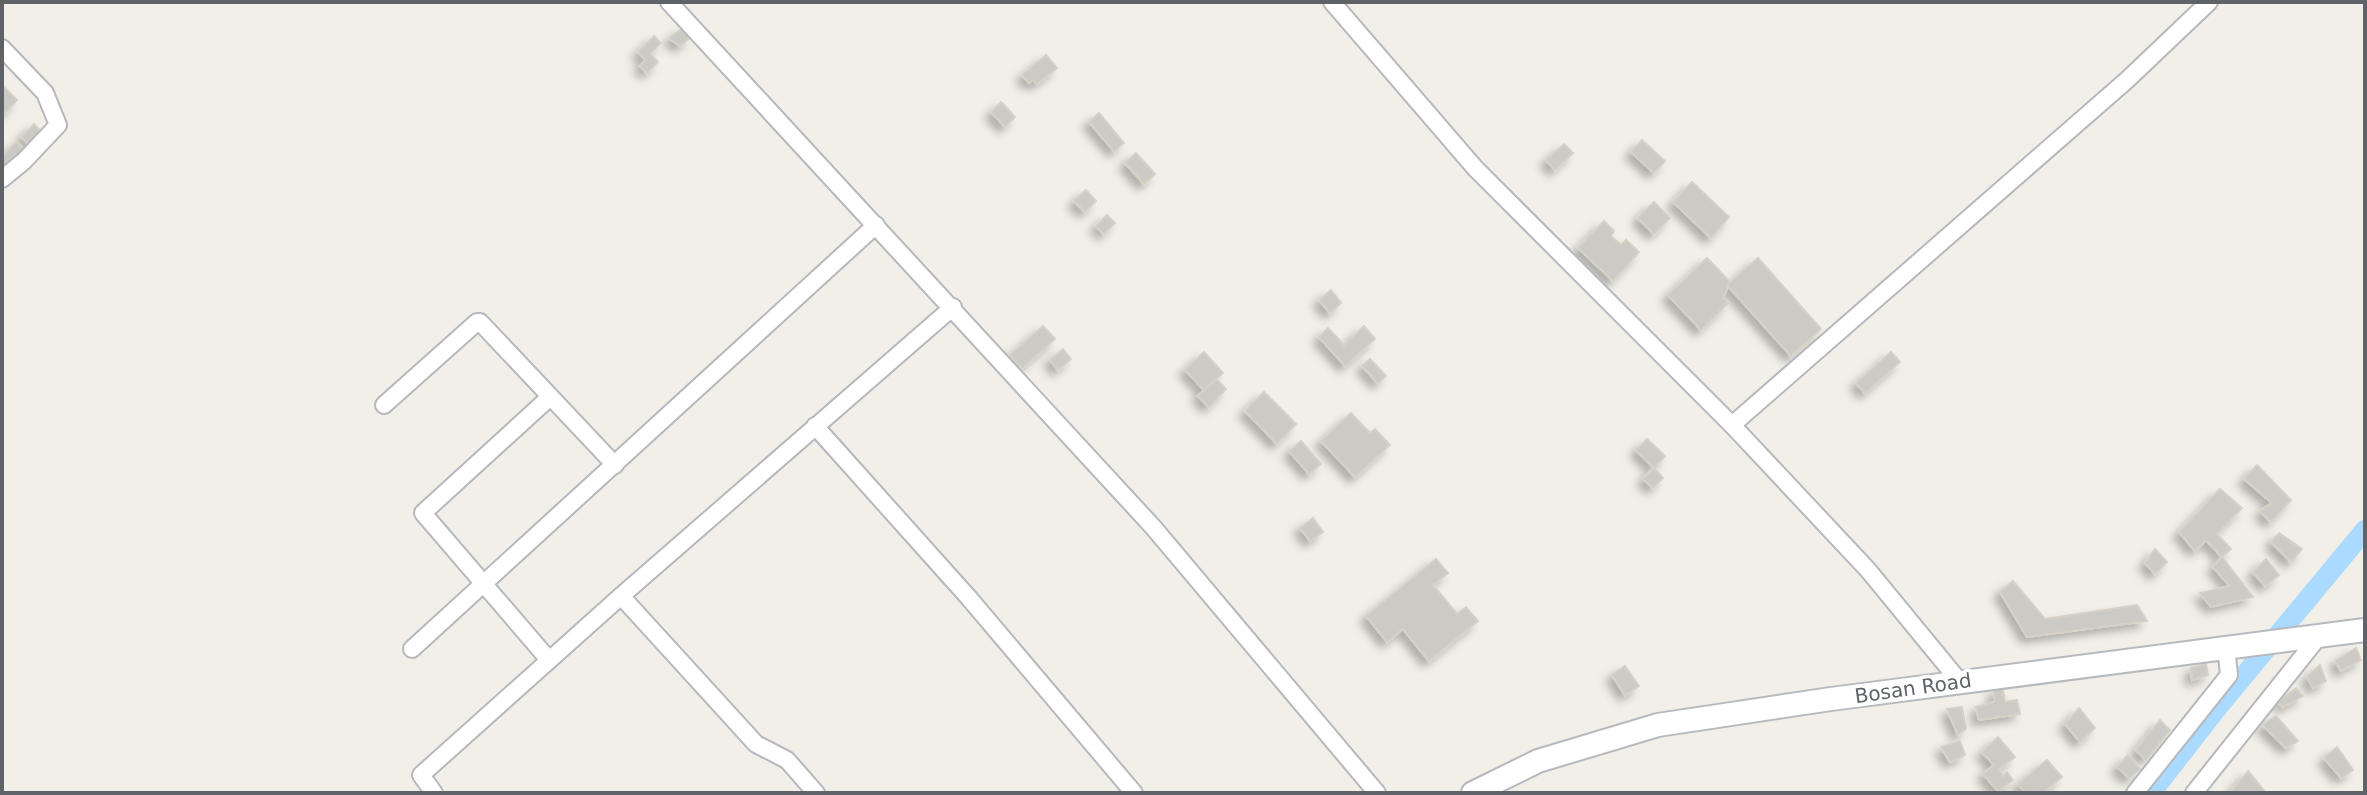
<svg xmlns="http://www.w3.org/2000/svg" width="2367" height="795" viewBox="0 0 2367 795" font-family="'DejaVu Sans',sans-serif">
	<defs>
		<filter id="shadow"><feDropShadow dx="-6" dy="6" stdDeviation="4" flood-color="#0004"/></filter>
	</defs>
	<rect width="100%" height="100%" fill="#f1efe8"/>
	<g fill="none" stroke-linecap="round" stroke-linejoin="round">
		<path stroke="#aadaff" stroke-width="20" d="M 2151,793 L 2218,707 L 2365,530"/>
	</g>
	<g fill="#cccac5" stroke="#d6d1c6" stroke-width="2" filter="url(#shadow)">
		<path d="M 683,28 L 690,38 L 680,46 L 669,38 Z"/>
		<path d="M 654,36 L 661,43 L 650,54 L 658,62 L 647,73 L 640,66 L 646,60 L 638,52 Z"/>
		<path d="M 1046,55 L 1057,68 L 1037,84 L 1033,80 L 1029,83 L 1022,75 Z"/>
		<path d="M 2,85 L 17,100 L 6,112 L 2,108 Z"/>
		<path d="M 1001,102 L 1015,117 L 1005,127 L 991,112 Z"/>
		<path d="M 1099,113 L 1124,143 L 1114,151 L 1089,122 Z"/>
		<path d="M 34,124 L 42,132 L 30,145 L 21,137 Z"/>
		<path d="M 1642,140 L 1665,161 L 1654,173 L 1631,152 Z"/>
		<path d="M 16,142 L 24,150 L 2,172 L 2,156 Z"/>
		<path d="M 1564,144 L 1573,153 L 1555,170 L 1546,160 Z"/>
		<path d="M 1136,153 L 1155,174 L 1144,184 L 1125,163 Z"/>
		<path d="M 1692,182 L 1729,217 L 1711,238 L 1673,202 Z"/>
		<path d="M 1086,190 L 1096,201 L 1085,212 L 1074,201 Z"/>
		<path d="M 1654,202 L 1670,218 L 1654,234 L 1638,218 Z"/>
		<path d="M 1107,215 L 1115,223 L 1104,234 L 1096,226 Z"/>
		<path d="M 1604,221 L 1614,231 L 1611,236 L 1621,245 L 1626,240 L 1639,252 L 1613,281 L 1578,248 Z"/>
		<path d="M 1707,258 L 1730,282 L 1723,298 L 1728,303 L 1701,330 L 1668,295 Z"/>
		<path d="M 1758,258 L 1821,329 L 1791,356 L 1727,285 Z"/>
		<path d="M 1331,290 L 1341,303 L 1330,313 L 1319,300 Z"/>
		<path d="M 1043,326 L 1055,339 L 1022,368 L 1010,355 Z"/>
		<path d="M 1364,326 L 1375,339 L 1345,366 L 1319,337 L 1328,328 L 1344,345 Z"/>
		<path d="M 1063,349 L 1071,359 L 1058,370 L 1050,360 Z"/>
		<path d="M 1204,352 L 1223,373 L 1204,390 L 1185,370 Z"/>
		<path d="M 1891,352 L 1900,362 L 1865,393 L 1856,383 Z"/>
		<path d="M 1370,359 L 1386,376 L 1378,383 L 1362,366 Z"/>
		<path d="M 1216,379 L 1226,389 L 1209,407 L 1198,396 Z"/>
		<path d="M 1264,392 L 1296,424 L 1277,444 L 1245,411 Z"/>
		<path d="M 1351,413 L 1370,433 L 1375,429 L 1390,445 L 1355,477 L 1321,441 Z"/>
		<path d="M 1647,439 L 1665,456 L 1654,468 L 1636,450 Z"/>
		<path d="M 1301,441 L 1321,464 L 1309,474 L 1289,451 Z"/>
		<path d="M 2257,465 L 2291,500 L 2271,522 L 2260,511 L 2272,503 L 2244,479 Z"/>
		<path d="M 1654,468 L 1663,478 L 1653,488 L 1643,479 Z"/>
		<path d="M 2220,489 L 2242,508 L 2217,534 L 2231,549 L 2222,557 L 2206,540 L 2195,551 L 2179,532 Z"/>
		<path d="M 1313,518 L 1323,532 L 1310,541 L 1300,528 Z"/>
		<path d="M 2279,533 L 2302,549 L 2291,562 L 2271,542 Z"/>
		<path d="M 2155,549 L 2167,562 L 2155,574 L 2145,563 Z"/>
		<path d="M 2222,557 L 2253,597 L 2211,607 L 2200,593 L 2230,586 L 2213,567 Z"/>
		<path d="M 1436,559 L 1448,573 L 1433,585 L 1457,614 L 1466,607 L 1478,621 L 1429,661 L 1403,629 L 1387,642 L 1366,616 Z"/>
		<path d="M 2266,559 L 2279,575 L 2265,586 L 2253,572 Z"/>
		<path d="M 2013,581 L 2045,619 L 2137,605 L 2147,621 L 2027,637 L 2000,592 Z"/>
		<path d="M 2356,648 L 2361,660 L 2341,671 L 2335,661 Z"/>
		<path d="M 2206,664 L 2208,675 L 2192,680 L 2191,668 Z"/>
		<path d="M 2320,665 L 2326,681 L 2313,688 L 2307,677 Z"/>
		<path d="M 1625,666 L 1639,686 L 1625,695 L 1612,675 Z"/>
		<path d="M 2296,688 L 2303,696 L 2283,707 L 2278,702 Z"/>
		<path d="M 1994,689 L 2003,690 L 2005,702 L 2017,700 L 2020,714 L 1979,720 L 1976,707 L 1994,702 Z"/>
		<path d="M 1962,707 L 1966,729 L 1958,735 L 1947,709 Z"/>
		<path d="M 2079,708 L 2095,728 L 2080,742 L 2065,724 Z"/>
		<path d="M 2276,716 L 2298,741 L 2286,748 L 2262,725 Z"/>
		<path d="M 2160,720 L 2170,730 L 2146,760 L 2136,750 Z"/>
		<path d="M 1998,737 L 2015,757 L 1999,769 L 2003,776 L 2007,772 L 2013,780 L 1998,791 L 1983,774 L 1994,765 L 1982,752 Z"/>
		<path d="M 1960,741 L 1965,755 L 1950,762 L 1941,747 Z"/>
		<path d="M 2337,747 L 2353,770 L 2341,778 L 2324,758 Z"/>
		<path d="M 2128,755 L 2140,769 L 2129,778 L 2117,767 Z"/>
		<path d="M 2047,760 L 2062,777 L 2043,793 L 2026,793 L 2018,784 Z"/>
		<path d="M 2248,771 L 2266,793 L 2230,793 Z"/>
	</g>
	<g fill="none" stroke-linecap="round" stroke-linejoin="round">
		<defs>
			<g id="minor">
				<path d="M 669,2 L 1153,527 L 1377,793"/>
				<path d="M 1332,2 L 1475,168 L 1732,425 L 1868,570 L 1960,682"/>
				<path d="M 2,48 L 45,93 L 58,125 L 24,161 L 2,179"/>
				<path d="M 384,405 L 477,322 L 480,322 L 615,465"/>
				<path d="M 1732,425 L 2127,80 L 2209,2"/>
				<path d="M 815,426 L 969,598 L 1134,793"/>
				<path d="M 621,596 L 756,744 L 787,760 L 816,793"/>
				<path d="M 412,649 L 876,225"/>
				<path d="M 549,660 L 423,513 L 550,397"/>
				<path d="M 434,793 L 421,775 L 621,596 L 953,307"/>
				<path d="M 2135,793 L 2229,675 L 2226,647"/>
				<path d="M 2194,793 L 2320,635"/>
			</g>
			<path id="secondary" d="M 1473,793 L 1538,761 L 1658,725 L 1831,699 L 2365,630"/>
		</defs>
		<use href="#minor" stroke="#b5b8bc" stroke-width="20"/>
		<use href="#secondary" stroke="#b6babf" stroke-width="26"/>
		<use href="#minor" stroke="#fff" stroke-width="16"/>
		<use href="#secondary" stroke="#fff" stroke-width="22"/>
	</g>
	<g text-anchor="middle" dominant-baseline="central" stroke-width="7" stroke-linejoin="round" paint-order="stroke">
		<g font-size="20" fill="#5f6368" stroke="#fff">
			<text transform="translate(1913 688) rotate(-8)">Bosan Road</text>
		</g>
	</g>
	<rect width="2367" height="795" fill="none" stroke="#5f6368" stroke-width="8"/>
</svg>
